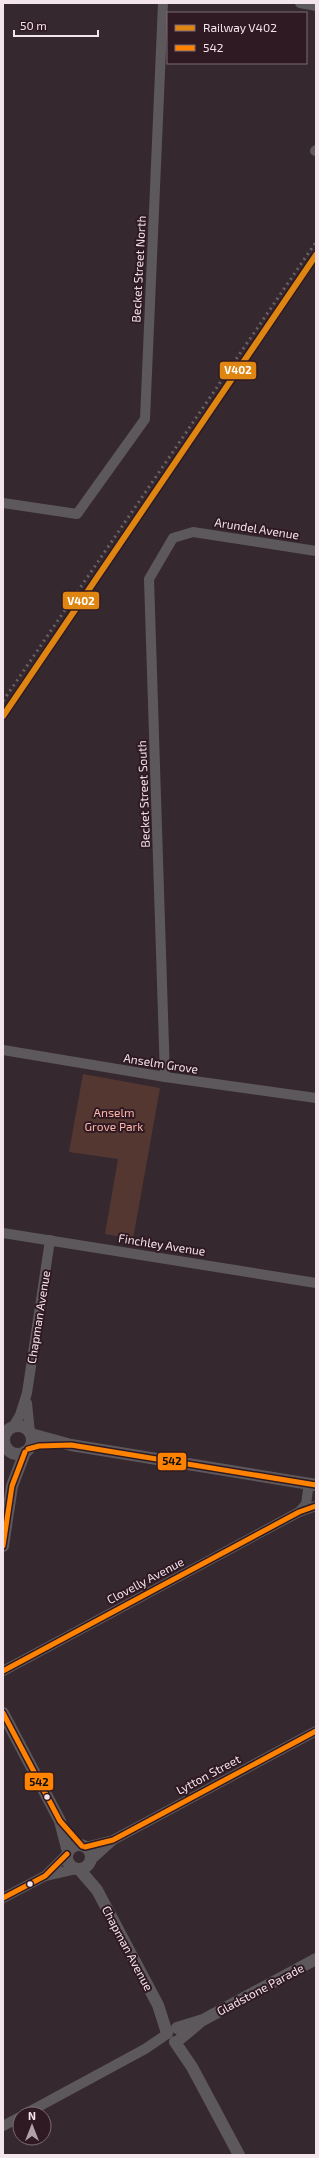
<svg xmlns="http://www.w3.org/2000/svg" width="319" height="2158" viewBox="0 0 319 2158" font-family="'Exo 2',sans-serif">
	<rect width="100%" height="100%" fill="#35282e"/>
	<path fill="#553731" d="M 83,1074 L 160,1088 L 133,1239 L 105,1234 L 118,1159 L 69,1152 Z"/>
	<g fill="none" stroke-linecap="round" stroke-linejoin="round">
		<g stroke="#5d585c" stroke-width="10">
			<path d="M 300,3 L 316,6"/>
			<path d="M 315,151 L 316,150"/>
			<path d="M 3,503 L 77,514 L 145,419 L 163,3"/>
			<path d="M 3,1050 L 165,1077 L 316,1098"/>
			<path d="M 165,1077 L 149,579 L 173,538 L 193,532 L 316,551"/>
			<path d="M 3,1233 L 316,1283"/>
			<path d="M 27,1403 L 30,1433"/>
			<path d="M 13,1427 L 20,1415 L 27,1393 L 50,1240"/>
			<path d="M 3,1444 L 5,1444"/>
			<path d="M 299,1512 L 306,1504 L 309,1483"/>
			<path d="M 3,1671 L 299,1512 L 316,1506"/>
			<path d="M 85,1847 L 113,1840 L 316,1731"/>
			<path d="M 90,1861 L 112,1841"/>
			<path d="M 45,1876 L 76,1869"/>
			<path d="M 3,1898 L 45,1876 L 67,1854"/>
			<path d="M 25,2114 L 145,2049 L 167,2034"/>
			<path d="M 3,2126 L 20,2117"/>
		</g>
		<g stroke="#5d585c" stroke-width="12">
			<circle cx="18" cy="1440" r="14"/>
			<path d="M 31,1434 L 71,1445 L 316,1485"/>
			<path d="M 3,1546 L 12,1486 L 25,1452"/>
			<path d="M 3,1713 L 60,1821 L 68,1852"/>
			<circle cx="79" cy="1857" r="12"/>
			<path d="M 79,1869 L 97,1890 L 158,2005 L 167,2033"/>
			<path d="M 177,2028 L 203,2020 L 316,1959"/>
			<path d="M 181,2038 L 199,2023"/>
			<path d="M 175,2042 L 192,2067 L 239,2155"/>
		</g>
		<path stroke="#686165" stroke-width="3" stroke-dasharray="2 4" stroke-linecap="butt" d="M 3,701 L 316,242"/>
		<defs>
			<g id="bus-1">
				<path d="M 28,1449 L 39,1446 L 71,1445 L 316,1485"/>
				<path d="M 3,1546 L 12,1486 L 25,1452"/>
				<path d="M 3,1671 L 299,1512 L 316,1506"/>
				<path d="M 3,1713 L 60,1821 L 82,1846"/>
				<path d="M 85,1847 L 113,1840 L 316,1731"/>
				<path d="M 3,1898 L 45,1876 L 67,1854"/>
			</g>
		</defs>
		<use href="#bus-1" stroke="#2f1a24" stroke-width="8"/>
		<use href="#bus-1" stroke="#ff8200" stroke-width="5"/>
		<defs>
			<path id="rail-1" d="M 3,716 L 316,255"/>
		</defs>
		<use href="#rail-1" stroke="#2f1a24" stroke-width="9"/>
		<use href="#rail-1" stroke="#df8512" stroke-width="6"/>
	</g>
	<g fill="#f4e4eb" stroke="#2f1a24" stroke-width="1.5">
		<circle cx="47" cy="1797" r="3.5"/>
		<circle cx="30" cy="1884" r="3.5"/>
	</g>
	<g text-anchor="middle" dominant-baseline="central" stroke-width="4" stroke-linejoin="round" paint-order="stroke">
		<g font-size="12" fill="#f4e4eb" stroke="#2f1a24">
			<text transform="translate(138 269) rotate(-87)">Becket Street North</text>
			<text transform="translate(257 528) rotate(9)">Arundel Avenue</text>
			<text transform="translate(143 794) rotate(-92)">Becket Street South</text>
			<text transform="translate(161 1063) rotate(9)">Anselm Grove</text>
			<text transform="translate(162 1244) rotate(9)">Finchley Avenue</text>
			<text transform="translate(38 1317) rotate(-81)">Chapman Avenue</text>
			<text transform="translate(145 1580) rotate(-28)">Clovelly Avenue</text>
			<text transform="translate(208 1774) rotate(-28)">Lytton Street</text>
			<text transform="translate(128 1948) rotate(62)">Chapman Avenue</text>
			<text transform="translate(260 1989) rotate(-28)">Gladstone Parade</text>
		</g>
		<g font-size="12" fill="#feb6a7" stroke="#2f1a24">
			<text x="114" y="1112">Anselm<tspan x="114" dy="14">Grove Park</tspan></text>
		</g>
	</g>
	<g stroke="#2f1a24" stroke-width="1.5">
		<rect x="219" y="361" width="38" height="19" rx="4" fill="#df8512"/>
		<rect x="62" y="591" width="38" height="19" rx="4" fill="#df8512"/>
		<rect x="157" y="1452" width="30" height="19" rx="4" fill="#ff8200"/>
		<rect x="24" y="1772" width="30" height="19" rx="4" fill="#ff8200"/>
	</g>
	<g font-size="11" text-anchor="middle" font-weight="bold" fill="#fff">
		<text x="238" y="374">V402</text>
		<text x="81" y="605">V402</text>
	</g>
	<g font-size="11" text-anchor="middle" font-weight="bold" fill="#111">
		<text x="172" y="1465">542</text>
		<text x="39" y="1786">542</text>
	</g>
	<rect width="319" height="2158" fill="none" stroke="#f4e4eb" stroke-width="8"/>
	<rect x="167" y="12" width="140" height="52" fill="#2f1a24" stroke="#7e6b74"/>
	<rect x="175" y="25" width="20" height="6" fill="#df8512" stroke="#7e6b74"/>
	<text x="203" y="32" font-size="12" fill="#f4e4eb">Railway V402</text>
	<rect x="175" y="45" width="20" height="6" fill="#ff8200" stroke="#7e6b74"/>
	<text x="203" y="52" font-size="12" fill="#f4e4eb">542</text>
	<g transform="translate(32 2126)"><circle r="19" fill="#2f1a24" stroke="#7e6b74"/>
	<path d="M0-3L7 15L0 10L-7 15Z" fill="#b1a2a9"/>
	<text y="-6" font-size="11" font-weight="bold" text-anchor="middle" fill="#f4e4eb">N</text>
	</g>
	<path d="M14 30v6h84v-6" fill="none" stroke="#f4e4eb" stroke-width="2"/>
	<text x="20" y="30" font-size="12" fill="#f4e4eb" stroke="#2f1a24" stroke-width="3" paint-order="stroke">50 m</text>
</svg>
